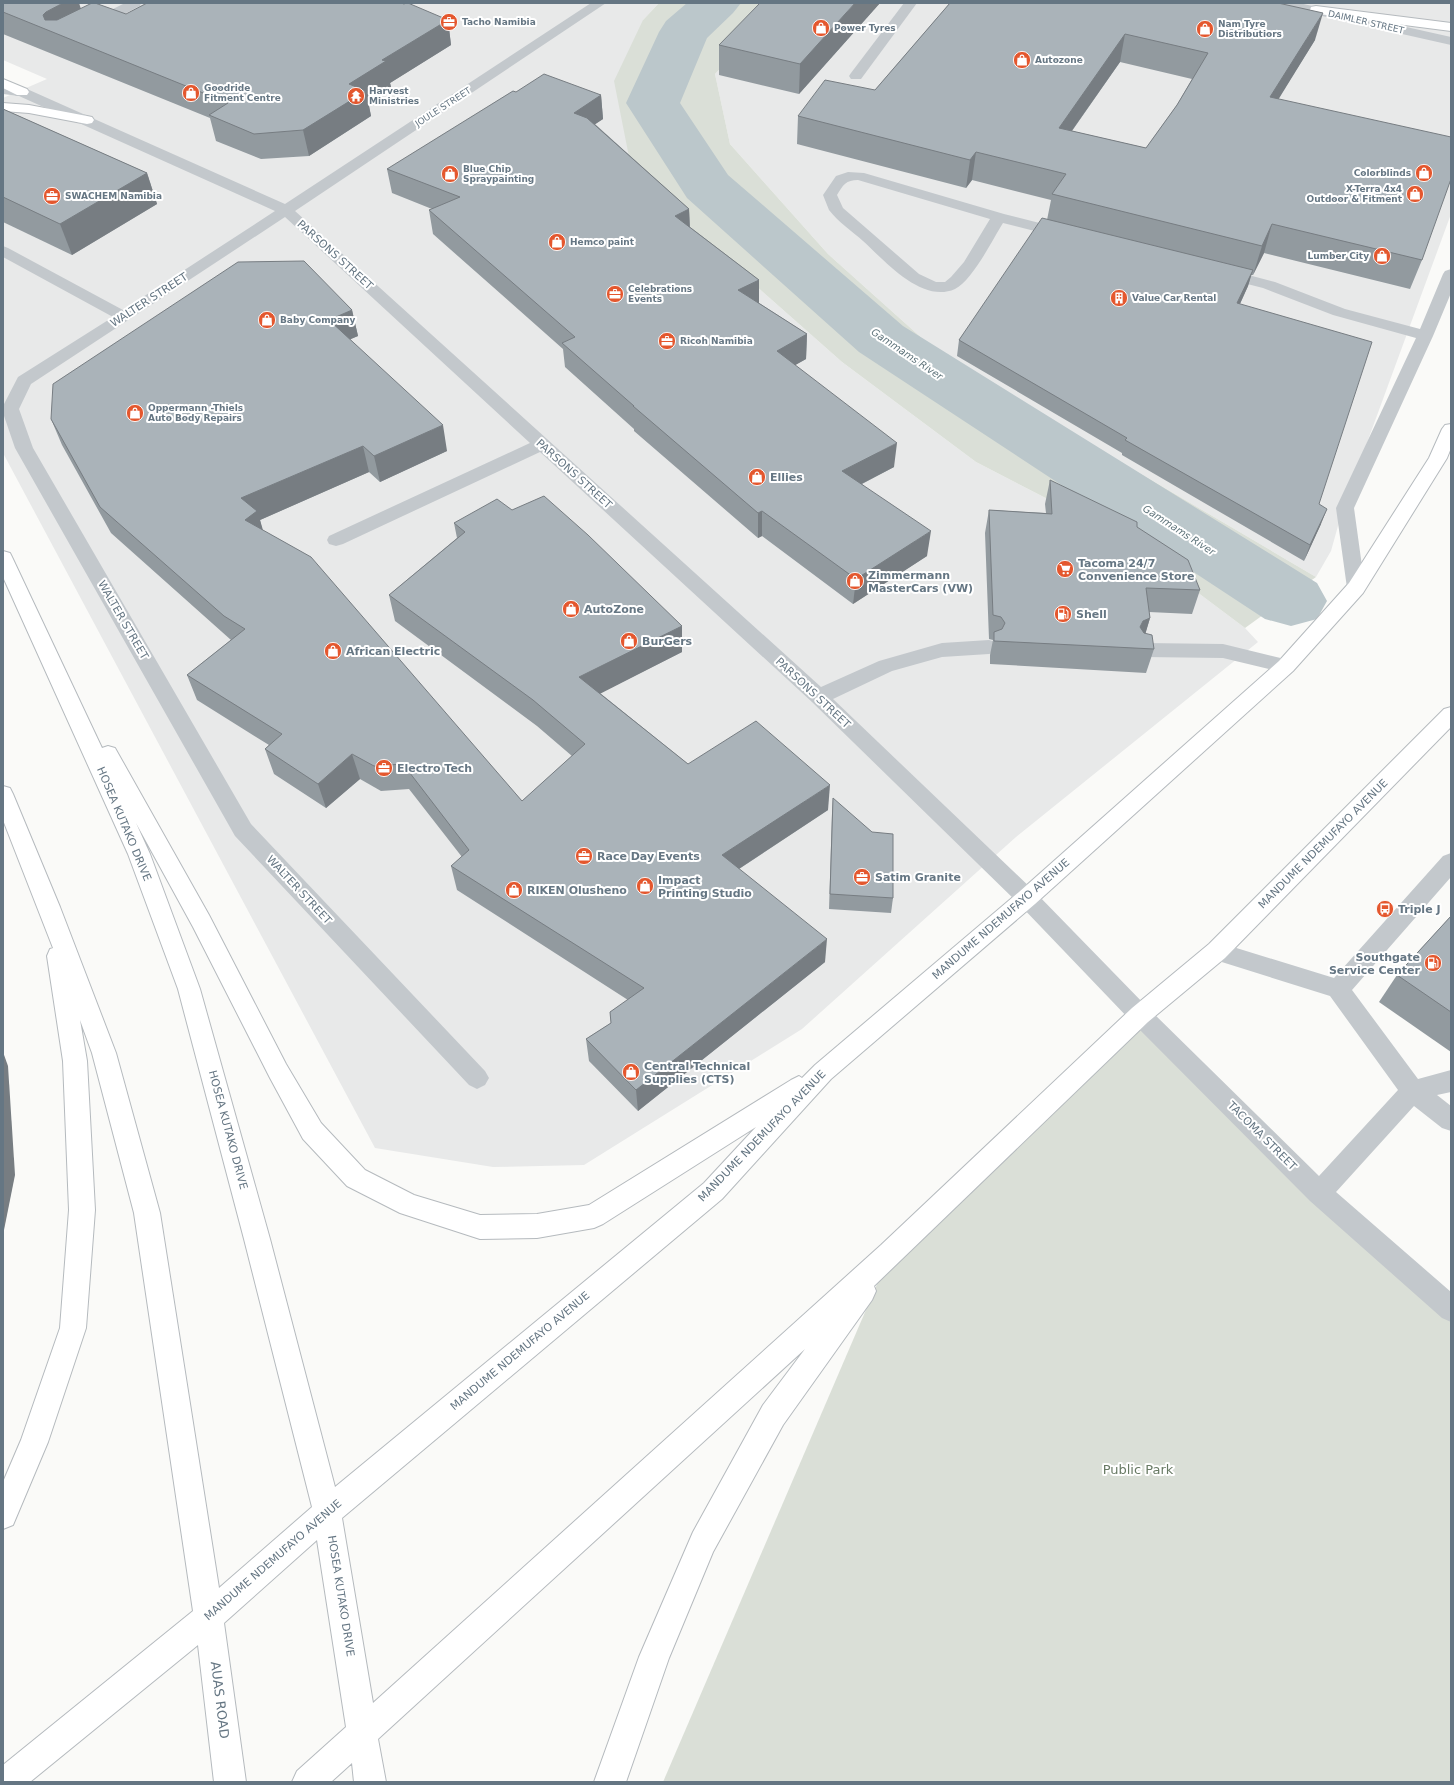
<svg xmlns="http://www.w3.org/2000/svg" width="1454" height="1785" viewBox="0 0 1454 1785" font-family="'DejaVu Sans',sans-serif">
	<rect width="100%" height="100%" fill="#fafaf8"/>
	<g fill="#e8e9e9">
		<path d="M 3,3 L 659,3 L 643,20 L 633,177 L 842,362 L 976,462 L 1129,541 L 1245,628 L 1258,642 L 1016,837 L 802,1029 L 584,1165 L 493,1167 L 375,1148 L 3,453 L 3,98 L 47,79 L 3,60 Z"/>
		<path d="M 783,3 L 1451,3 L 1451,214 L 1343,508 L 1331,551 L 1316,577 L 944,358 L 828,254 L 730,144 L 715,74 Z"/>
	</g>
	<g fill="#dadfd7">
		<path d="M 659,3 L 783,3 L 715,74 L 730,144 L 828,254 L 944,358 L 1316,577 L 1245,628 L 1129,541 L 976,462 L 842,362 L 633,177 L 614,81 L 643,20 Z"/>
		<path d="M 1140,1015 L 1451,1309 L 1451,1782 L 663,1782 L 890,1254 Z"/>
	</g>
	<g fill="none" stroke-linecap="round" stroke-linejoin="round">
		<path fill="#bbc7cb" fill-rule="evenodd" d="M 687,3 L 741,3 L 733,13 L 707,38 L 680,103 L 728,175 L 903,326 L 1317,583 L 1327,601 L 1317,619 L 1291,626 L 1265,619 L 859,352 L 687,198 L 626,103 L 659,32 L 666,21 Z"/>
		<defs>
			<g id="major">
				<path d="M 1316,6 L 1451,23 L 1451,31 L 1311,13 L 1310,10 L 1311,7 Z"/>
				<path d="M 3,79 L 27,89 L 29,92 L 27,95 L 17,95 L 3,88 Z"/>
				<path d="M 3,103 L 29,105 L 87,116 L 92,117 L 94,120 L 92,123 L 87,124 L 29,113 L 3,111 Z"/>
				<path d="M 1451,424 L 1451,448 L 1447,458 L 1363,593 L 1293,671 L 1035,904 L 831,1079 L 722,1199 L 342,1518 L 373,1703 L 881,1245 L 1132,1008 L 1209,944 L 1444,709 L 1451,707 L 1451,727 L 1225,958 L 1148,1022 L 874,1286 L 876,1291 L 872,1300 L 783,1425 L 713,1552 L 669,1658 L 626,1782 L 594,1782 L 639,1657 L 693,1532 L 763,1405 L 805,1349 L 378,1739 L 386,1782 L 354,1782 L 352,1763 L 331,1782 L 292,1782 L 297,1771 L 346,1727 L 317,1540 L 224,1623 L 246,1782 L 214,1782 L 198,1645 L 30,1782 L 3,1782 L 3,1765 L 193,1611 L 134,1213 L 92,1053 L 80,1020 L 87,1061 L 95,1210 L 86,1328 L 48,1442 L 13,1525 L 3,1529 L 3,1482 L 21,1440 L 60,1328 L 69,1210 L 63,1061 L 47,956 L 50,949 L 53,948 L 3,820 L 3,786 L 10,788 L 13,794 L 60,907 L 116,1053 L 160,1213 L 219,1588 L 312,1507 L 244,1239 L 178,989 L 128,854 L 3,577 L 3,551 L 10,553 L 12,557 L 102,748 L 108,746 L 115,748 L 209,915 L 286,1064 L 321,1123 L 365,1170 L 414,1195 L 480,1215 L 537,1214 L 589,1205 L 791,1080 L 799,1076 L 802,1078 L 815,1065 L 1019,892 L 1279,661 L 1349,583 L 1429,458 L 1442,429 L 1445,425 ZM 136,823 L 193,927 L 270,1078 L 303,1139 L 347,1186 L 400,1213 L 480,1239 L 537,1238 L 594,1228 L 603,1224 L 756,1127 L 704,1183 L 335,1487 L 270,1239 L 200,989 L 150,854 Z"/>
			</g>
		</defs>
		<use href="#major" stroke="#b5babe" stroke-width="2"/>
		<g fill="#c3c8cc" fill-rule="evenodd">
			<path d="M 125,3 L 141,3 L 140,6 L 97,28 L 87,28 L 85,25 L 87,22 Z"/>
			<path d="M 591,3 L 606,3 L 295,211 L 821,687 L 879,661 L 942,643 L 989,640 L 996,642 L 999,647 L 996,652 L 989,654 L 942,657 L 892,671 L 833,699 L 1035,892 L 1148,1008 L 1319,1176 L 1398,1090 L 1330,996 L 1209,958 L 1206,951 L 1209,944 L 1217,942 L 1334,978 L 1443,856 L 1451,853 L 1451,877 L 1352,990 L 1418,1079 L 1451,1070 L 1451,1092 L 1437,1095 L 1451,1106 L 1451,1131 L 1442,1128 L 1414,1106 L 1336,1192 L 1451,1292 L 1451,1322 L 1442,1318 L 1310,1201 L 1132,1022 L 1019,904 L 812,702 L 540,452 L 343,544 L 336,546 L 329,544 L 327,540 L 329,536 L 530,443 L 285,217 L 31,384 L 19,409 L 33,448 L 251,824 L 485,1071 L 489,1078 L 485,1085 L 477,1089 L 469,1085 L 235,836 L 15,448 L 3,413 L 3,406 L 18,377 L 113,317 L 3,257 L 3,246 L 8,248 L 123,310 L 275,211 L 19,96 L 3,94 L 3,86 L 27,89 L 285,204 Z"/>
			<path d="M 904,3 L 917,3 L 861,79 L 851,79 L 849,76 L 851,73 Z"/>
			<path d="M 1276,3 L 1299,3 L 1451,37 L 1451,45 L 1282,7 L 1277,6 Z"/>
			<path d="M 848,172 L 864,173 L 1004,214 L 1071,231 L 1074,234 L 1071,237 L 1066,239 L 1003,223 C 993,239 972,281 955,289 C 922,304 885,261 863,241 C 852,231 838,222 829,210 L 823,195 L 836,176 ZM 858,180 L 990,219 L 964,262 L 951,277 L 945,282 L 936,282 L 919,274 L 843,208 L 837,195 C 843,185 846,180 858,180 Z"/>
			<path d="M 1222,268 L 1275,282 L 1345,309 L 1420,329 L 1443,274 L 1445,271 L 1451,269 L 1451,293 L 1433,336 L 1354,508 L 1365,588 L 1363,593 L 1356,595 L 1349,593 L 1347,588 L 1336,508 L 1416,338 L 1333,315 L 1263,288 L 1216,276 L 1214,273 L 1216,270 Z"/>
			<path d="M 1144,643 L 1223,644 L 1293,661 L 1296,666 L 1293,671 L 1286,673 L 1223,658 L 1144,657 L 1137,655 L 1134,650 L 1137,645 Z"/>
		</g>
		<use href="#major" fill="#fff" fill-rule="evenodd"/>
	</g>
	<g fill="#929a9f" fill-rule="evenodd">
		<path d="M 3,3 L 81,9 L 126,14 L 448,20 L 451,45 L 390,83 L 391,87 L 368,101 L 371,116 L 309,156 L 261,159 L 216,141 L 210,118 L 3,34 Z"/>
		<path d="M 880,3 L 799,94 L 719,75 L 719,45 Z"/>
		<path d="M 950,3 L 1315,40 L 1278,99 L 1422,260 L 1410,289 L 1264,253 L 1253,275 L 1251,275 L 1248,286 L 1240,304 L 1319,504 L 1321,524 L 1304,561 L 1122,455 L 1122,453 L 957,356 L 959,340 L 1047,220 L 1051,200 L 972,180 L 966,188 L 797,144 L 798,116 L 875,90 ZM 1120,62 L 1192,79 L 1177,105 L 1146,148 L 1072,131 Z"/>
		<path d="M 601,95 L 603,119 L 595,124 L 689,209 L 690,227 L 759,280 L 759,303 L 807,334 L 806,359 L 795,365 L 894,467 L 862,484 L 927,556 L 853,604 L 762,536 L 758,538 L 634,431 L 634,429 L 565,367 L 563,349 L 433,234 L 429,210 L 432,209 L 392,193 L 387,169 Z"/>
		<path d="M 3,109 L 147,173 L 157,204 L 72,255 L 3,222 Z"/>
		<path d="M 352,310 L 358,336 L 350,339 L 447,451 L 380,482 L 369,472 L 260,520 L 262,529 L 522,801 L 572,756 L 537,726 L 395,621 L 389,595 L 457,538 L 454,523 L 512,510 L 682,626 L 682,652 L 600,693 L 688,764 L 828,810 L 739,869 L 825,962 L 638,1111 L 589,1061 L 586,1039 L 611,1023 L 610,1012 L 628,1000 L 457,890 L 451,866 L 462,857 L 409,789 L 381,791 L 360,779 L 326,808 L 274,774 L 265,749 L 269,745 L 197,700 L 187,675 L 231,640 L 111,533 L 62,445 L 51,419 Z"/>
		<path d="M 1050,480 L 1137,527 L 1200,590 L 1192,614 L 1149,612 L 1150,618 L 1145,634 L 1154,649 L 1146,673 L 990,664 L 990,655 L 993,640 L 989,639 L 985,533 L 989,510 L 1046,513 L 1045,504 Z"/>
		<path d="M 833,798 L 893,898 L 891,913 L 829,909 L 832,814 Z"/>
		<path d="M 1451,916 L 1451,1052 L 1379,1002 L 1397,975 Z"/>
	</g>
	<g fill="#777d82">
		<path d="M 63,3 L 79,3 L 85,21 L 49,31 L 43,15 L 46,12 Z"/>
		<path d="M 855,3 L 880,3 L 799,94 L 800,64 Z"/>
		<path d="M 1323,13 L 1315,40 L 1262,126 L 1270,97 Z"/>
		<path d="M 448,20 L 451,45 L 390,83 L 391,87 L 368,101 L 371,116 L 309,156 L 303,130 L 349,84 L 382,60 Z"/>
		<path d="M 1125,34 L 1120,62 L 1054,156 L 1059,128 Z"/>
		<path d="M 601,95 L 603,119 L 576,137 L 574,113 Z"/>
		<path d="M 976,152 L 972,180 L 966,188 L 970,160 Z"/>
		<path d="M 147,173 L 157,204 L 72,255 L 60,224 Z"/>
		<path d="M 689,209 L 690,234 L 675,216 Z"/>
		<path d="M 1272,224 L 1264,253 L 1253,275 L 1262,246 Z"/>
		<path d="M 1253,270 L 1248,286 L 1233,319 L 1237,303 Z"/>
		<path d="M 759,280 L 759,304 L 738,290 Z"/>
		<path d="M 352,310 L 358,336 L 335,346 L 329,320 Z"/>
		<path d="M 807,334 L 806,359 L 776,376 L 777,351 Z"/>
		<path d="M 443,425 L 447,451 L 380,482 L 374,456 Z"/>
		<path d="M 897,443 L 894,467 L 840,495 L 842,471 Z"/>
		<path d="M 363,446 L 369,472 L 260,520 L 265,537 L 245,520 L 241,498 Z"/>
		<path d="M 1327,509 L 1321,524 L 1304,561 L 1310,545 Z"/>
		<path d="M 762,511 L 762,536 L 758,538 L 758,513 Z"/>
		<path d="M 931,531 L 927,556 L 853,604 L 856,579 Z"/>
		<path d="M 1150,618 L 1143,642 L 1140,627 L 1143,621 Z"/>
		<path d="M 682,626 L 682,652 L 582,703 L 579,677 Z"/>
		<path d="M 352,754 L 360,779 L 326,808 L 318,784 Z"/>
		<path d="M 830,785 L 828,810 L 722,880 L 722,855 Z"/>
		<path d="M 827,939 L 825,962 L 638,1111 L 636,1090 Z"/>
		<path d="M 3,1052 L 8,1066 L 15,1175 L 3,1235 Z"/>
	</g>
	<g fill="#aab3b9" stroke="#777d82" fill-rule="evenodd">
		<path d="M 3,3 L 63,3 L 46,12 L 43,15 L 45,20 L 57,20 L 92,3 L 95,3 L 126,14 L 147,3 L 401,3 L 404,4 L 406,3 L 408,3 L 448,20 L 382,60 L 386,61 L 349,84 L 366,91 L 303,130 L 254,134 L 209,115 L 228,103 L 3,12 Z"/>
		<path d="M 760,3 L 855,3 L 800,64 L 719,45 Z"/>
		<path d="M 950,3 L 1278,3 L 1323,13 L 1270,97 L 1451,137 L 1451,179 L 1422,260 L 1272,224 L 1262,246 L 1052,194 L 1066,174 L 976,152 L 970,160 L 798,116 L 825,80 L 875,90 ZM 1125,34 L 1208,53 L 1177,105 L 1146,148 L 1059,128 Z"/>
		<path d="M 544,74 L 601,95 L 574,113 L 587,118 L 689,209 L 675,216 L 759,280 L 738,290 L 807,334 L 777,351 L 897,443 L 842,471 L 931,531 L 856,579 L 762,511 L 758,513 L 633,406 L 634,406 L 562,343 L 575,337 L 429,210 L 460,197 L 387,169 L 513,91 L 516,92 Z"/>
		<path d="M 3,109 L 147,173 L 60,224 L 3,197 L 3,174 L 4,173 L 3,172 Z"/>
		<path d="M 1042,218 L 1253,270 L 1237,303 L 1372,342 L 1319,504 L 1327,509 L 1310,545 L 1125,440 L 1127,438 L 959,340 Z"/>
		<path d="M 304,261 L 352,310 L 329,320 L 443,425 L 374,456 L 363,446 L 241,498 L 257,511 L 245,520 L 311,557 L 522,801 L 585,744 L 533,700 L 389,595 L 465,532 L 454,523 L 497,499 L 512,510 L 544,496 L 588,535 L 682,626 L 579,677 L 688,764 L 756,721 L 830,785 L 722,855 L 827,939 L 636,1090 L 586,1039 L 611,1023 L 610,1012 L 644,988 L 451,866 L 469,850 L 403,764 L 374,766 L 352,754 L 318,784 L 265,749 L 282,734 L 187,675 L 245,629 L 224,616 L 100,507 L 51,419 L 53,384 L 238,262 Z"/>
		<path d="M 1050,480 L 1137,522 L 1137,527 L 1188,560 L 1200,590 L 1146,588 L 1150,618 L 1143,621 L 1140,627 L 1144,633 L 1152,635 L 1154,649 L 994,641 L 994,632 L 1002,629 L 1005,623 L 1001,617 L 993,615 L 989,510 L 1052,514 Z"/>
		<path d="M 833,798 L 872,832 L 893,834 L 893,898 L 830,894 Z"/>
		<path d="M 1451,916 L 1451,1012 L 1397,975 Z"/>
	</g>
	<defs>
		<symbol id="office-disc" viewBox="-11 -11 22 22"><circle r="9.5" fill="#e4572e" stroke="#fff"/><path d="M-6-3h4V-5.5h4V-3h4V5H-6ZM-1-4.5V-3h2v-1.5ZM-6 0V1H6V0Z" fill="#fff"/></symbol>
		<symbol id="shop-disc" viewBox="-11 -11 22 22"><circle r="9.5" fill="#e4572e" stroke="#fff"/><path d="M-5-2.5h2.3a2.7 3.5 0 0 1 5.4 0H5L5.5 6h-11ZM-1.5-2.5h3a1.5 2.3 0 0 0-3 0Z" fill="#fff"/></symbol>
		<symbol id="temple-disc" viewBox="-11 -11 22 22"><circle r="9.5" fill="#e4572e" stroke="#fff"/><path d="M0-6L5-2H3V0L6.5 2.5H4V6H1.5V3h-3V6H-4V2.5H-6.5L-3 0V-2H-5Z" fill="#fff"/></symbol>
		<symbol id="building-disc" viewBox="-11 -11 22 22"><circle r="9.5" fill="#e4572e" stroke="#fff"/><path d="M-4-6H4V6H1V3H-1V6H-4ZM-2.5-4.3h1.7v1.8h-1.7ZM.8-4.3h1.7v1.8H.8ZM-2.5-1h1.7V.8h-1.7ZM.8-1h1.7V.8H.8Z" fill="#fff"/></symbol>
		<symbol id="supermarket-disc" viewBox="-11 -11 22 22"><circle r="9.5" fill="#e4572e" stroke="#fff"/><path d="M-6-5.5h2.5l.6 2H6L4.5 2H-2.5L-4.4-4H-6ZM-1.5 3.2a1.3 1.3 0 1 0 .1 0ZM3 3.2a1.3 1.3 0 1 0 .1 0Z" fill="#fff"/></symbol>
		<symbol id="fuel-disc" viewBox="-11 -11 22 22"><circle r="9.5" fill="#e4572e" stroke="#fff"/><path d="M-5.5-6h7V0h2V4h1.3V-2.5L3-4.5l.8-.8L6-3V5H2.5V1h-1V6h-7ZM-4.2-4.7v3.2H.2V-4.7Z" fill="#fff"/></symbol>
		<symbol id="bus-disc" viewBox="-11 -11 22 22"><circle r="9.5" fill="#e4572e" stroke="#fff"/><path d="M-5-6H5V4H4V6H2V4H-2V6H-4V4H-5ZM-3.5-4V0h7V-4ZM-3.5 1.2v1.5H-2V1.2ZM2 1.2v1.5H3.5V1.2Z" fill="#fff"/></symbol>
	</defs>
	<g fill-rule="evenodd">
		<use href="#office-disc" x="439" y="12" width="20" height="20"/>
		<use href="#shop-disc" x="811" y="18" width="20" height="20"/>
		<use href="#shop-disc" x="1195" y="19" width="20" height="20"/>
		<use href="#shop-disc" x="1012" y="50" width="20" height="20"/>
		<use href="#shop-disc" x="181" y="83" width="20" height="20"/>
		<use href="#temple-disc" x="346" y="86" width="20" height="20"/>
		<use href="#shop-disc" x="1414" y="163" width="20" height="20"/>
		<use href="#shop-disc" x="440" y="164" width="20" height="20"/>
		<use href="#shop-disc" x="1405" y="184" width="20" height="20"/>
		<use href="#office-disc" x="42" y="186" width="20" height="20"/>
		<use href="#shop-disc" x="547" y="232" width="20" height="20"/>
		<use href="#shop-disc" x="1372" y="246" width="20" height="20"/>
		<use href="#office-disc" x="605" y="284" width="20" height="20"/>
		<use href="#building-disc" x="1109" y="288" width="20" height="20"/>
		<use href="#shop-disc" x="257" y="310" width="20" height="20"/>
		<use href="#office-disc" x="657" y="331" width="20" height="20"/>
		<use href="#shop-disc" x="125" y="403" width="20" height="20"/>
		<use href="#shop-disc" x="747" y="467" width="20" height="20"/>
		<use href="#supermarket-disc" x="1055" y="559" width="20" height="20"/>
		<use href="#shop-disc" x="845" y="571" width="20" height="20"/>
		<use href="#shop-disc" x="561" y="599" width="20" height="20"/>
		<use href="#fuel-disc" x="1053" y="604" width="20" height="20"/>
		<use href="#shop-disc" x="619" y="631" width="20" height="20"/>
		<use href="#shop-disc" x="323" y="641" width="20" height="20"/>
		<use href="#office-disc" x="374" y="758" width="20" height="20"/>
		<use href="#office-disc" x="574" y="846" width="20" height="20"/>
		<use href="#office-disc" x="852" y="867" width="20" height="20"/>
		<use href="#shop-disc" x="635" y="876" width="20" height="20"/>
		<use href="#shop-disc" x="504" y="880" width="20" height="20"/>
		<use href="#bus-disc" x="1375" y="899" width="20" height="20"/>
		<use href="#fuel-disc" x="1423" y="953" width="20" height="20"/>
		<use href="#shop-disc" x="621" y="1062" width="20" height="20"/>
	</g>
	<g text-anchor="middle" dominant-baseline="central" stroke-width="4" stroke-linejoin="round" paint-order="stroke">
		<g font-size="9" font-weight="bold" fill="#657683" stroke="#fff" text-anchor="start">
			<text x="462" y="22">Tacho Namibia</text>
			<text x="1218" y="24">Nam Tyre<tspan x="1218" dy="10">Distributiors</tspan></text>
			<text x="834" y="28">Power Tyres</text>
			<text x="1035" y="60">Autozone</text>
			<text x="204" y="88">Goodride<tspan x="204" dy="10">Fitment Centre</tspan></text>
			<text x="369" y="91">Harvest<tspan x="369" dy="10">Ministries</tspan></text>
			<text x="463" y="169">Blue Chip<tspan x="463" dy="10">Spraypainting</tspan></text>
			<text x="1411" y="173" text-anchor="end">Colorblinds</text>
			<text x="1402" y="189" text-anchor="end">X-Terra 4x4<tspan x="1402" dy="10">Outdoor &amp; Fitment</tspan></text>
			<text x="65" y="196">SWACHEM Namibia</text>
			<text x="570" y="242">Hemco paint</text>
			<text x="1369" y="256" text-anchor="end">Lumber City</text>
			<text x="628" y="289">Celebrations<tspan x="628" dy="10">Events</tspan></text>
			<text x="1132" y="298">Value Car Rental</text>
			<text x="280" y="320">Baby Company</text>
			<text x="680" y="341">Ricoh Namibia</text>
			<text x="148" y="408">Oppermann -Thiels<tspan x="148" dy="10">Auto Body Repairs</tspan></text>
		</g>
		<g font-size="9" fill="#657683" stroke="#fff">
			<text transform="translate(1366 22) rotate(13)">DAIMLER STREET</text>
			<text transform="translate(443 107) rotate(-33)">JOULE STREET</text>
		</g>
		<g font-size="10" font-style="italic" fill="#60757c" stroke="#fff">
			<text transform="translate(907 354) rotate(34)">Gammams River</text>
			<text transform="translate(1179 530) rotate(33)">Gammams River</text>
		</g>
		<g font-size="11" fill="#657683" stroke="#fff">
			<text transform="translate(335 255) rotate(42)">PARSONS STREET</text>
			<text transform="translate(149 300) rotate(-33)">WALTER STREET</text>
			<text transform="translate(574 474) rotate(42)">PARSONS STREET</text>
			<text transform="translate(123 620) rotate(60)">WALTER STREET</text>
			<text transform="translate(813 693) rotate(43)">PARSONS STREET</text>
			<text transform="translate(124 824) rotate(67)">HOSEA KUTAKO DRIVE</text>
			<text transform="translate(1323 844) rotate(-45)">MANDUME NDEMUFAYO AVENUE</text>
			<text transform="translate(299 890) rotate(47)">WALTER STREET</text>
			<text transform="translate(1001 919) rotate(-41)">MANDUME NDEMUFAYO AVENUE</text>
			<text transform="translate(228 1130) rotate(75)">HOSEA KUTAKO DRIVE</text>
			<text transform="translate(762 1136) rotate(-46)">MANDUME NDEMUFAYO AVENUE</text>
			<text transform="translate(1262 1136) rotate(45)">TACOMA STREET</text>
			<text transform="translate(520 1351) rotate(-40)">MANDUME NDEMUFAYO AVENUE</text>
			<text transform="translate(273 1560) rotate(-41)">MANDUME NDEMUFAYO AVENUE</text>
			<text transform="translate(341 1596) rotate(81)">HOSEA KUTAKO DRIVE</text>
		</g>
		<g font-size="11" font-weight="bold" fill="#657683" stroke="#fff" text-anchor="start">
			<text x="770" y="477">Ellies</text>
			<text x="1078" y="563">Tacoma 24/7<tspan x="1078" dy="13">Convenience Store</tspan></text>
			<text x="868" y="575">Zimmermann<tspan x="868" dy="13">MasterCars (VW)</tspan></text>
			<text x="584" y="609">AutoZone</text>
			<text x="1076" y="614">Shell</text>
			<text x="642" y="641">BurGers</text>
			<text x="346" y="651">African Electric</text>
			<text x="397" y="768">Electro Tech</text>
			<text x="597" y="856">Race Day Events</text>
			<text x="875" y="877">Satim Granite</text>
			<text x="658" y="880">Impact<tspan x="658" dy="13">Printing Studio</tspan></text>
			<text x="527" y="890">RIKEN Olusheno</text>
			<text x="1398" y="909">Triple J</text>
			<text x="1420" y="957" text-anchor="end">Southgate<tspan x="1420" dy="13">Service Center</tspan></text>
			<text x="644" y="1066">Central Technical<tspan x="644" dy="13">Supplies (CTS)</tspan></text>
		</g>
		<g font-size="13" fill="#687a64" stroke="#fff">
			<text x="1138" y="1469">Public Park</text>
		</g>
		<g font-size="13" fill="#657683" stroke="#fff">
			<text transform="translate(220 1700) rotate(83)">AUAS ROAD</text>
		</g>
	</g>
	<rect width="1454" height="1785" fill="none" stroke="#657683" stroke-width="8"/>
</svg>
